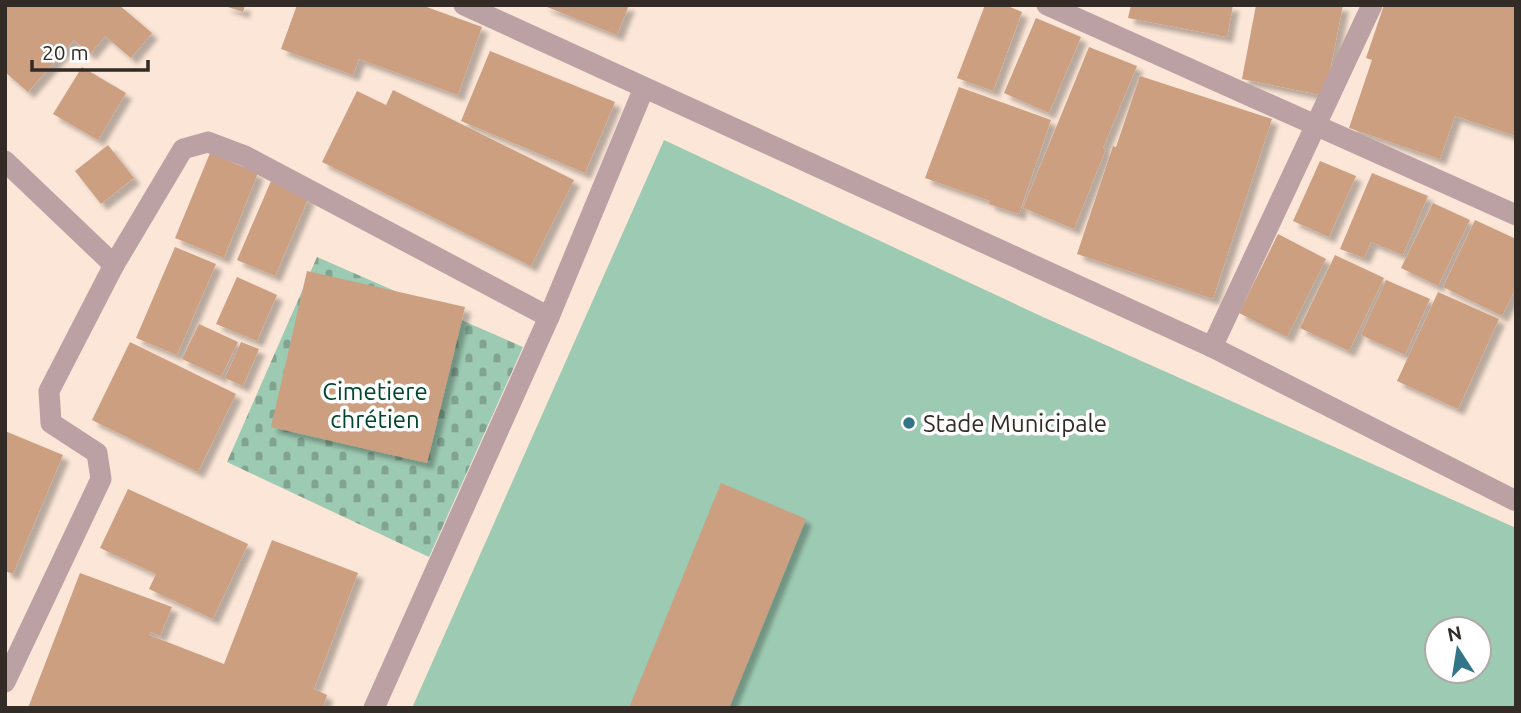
<svg xmlns="http://www.w3.org/2000/svg" width="1521" height="713" viewBox="0 0 1521 713" font-family="Ubuntu,sans-serif">
	<defs>
		<pattern id="cemetery-stones" width="16" height="16" patternUnits="userSpaceOnUse" patternTransform="scale(1.75)"><rect width="16" height="16" fill="#9dcab2"/><path d="M2 7V4a2 2 0 0 1 4 0v3zM10 15v-3a2 2 0 0 1 4 0v3z" fill="#81a491"/></pattern>
		<filter id="shadow"><feDropShadow dx="6" dy="6" stdDeviation="2" flood-color="#0004"/></filter>
	</defs>
	<rect width="100%" height="100%" fill="#fbe6d7"/>
	<path fill="#9dcab2" fill-rule="evenodd" d="M 664,140 L 1043,317 L 1516,528 L 1516,708 L 412,708 ZM 1437,629 L 1479,629 L 1479,671 L 1437,671 Z"/>
	<path fill="url(#cemetery-stones)" d="M 317,257 L 523,347 L 429,557 L 227,462 Z"/>
	<g fill="#cc9f81" filter="url(#shadow)">
		<path d="M 5,5 L 119,5 L 152,33 L 131,58 L 105,36 L 90,54 L 74,40 L 28,92 L 5,72 Z"/>
		<path d="M 222,5 L 245,5 L 243,12 Z"/>
		<path d="M 297,5 L 421,5 L 482,27 L 458,95 L 359,59 L 353,75 L 281,49 Z"/>
		<path d="M 542,5 L 629,5 L 617,35 Z"/>
		<path d="M 985,5 L 1005,5 L 1022,12 L 993,91 L 957,78 Z"/>
		<path d="M 1131,5 L 1233,5 L 1227,37 L 1128,18 Z"/>
		<path d="M 1256,5 L 1343,5 L 1325,96 L 1242,79 Z"/>
		<path d="M 1384,5 L 1516,5 L 1516,136 L 1455,116 L 1440,159 L 1349,128 L 1372,60 L 1366,58 Z"/>
		<path d="M 1036,18 L 1081,37 L 1049,113 L 1004,93 Z"/>
		<path d="M 1089,47 L 1137,66 L 1103,148 L 1106,149 L 1074,229 L 1023,208 Z"/>
		<path d="M 490,51 L 615,102 L 585,173 L 461,121 Z"/>
		<path d="M 82,67 L 126,93 L 98,140 L 53,114 Z"/>
		<path d="M 1140,76 L 1272,119 L 1213,299 L 1077,254 L 1113,146 L 1116,147 Z"/>
		<path d="M 959,87 L 1051,120 L 1019,214 L 989,204 L 990,201 L 925,178 Z"/>
		<path d="M 393,90 L 574,180 L 531,266 L 322,162 L 357,91 L 386,105 Z"/>
		<path d="M 108,145 L 134,178 L 101,204 L 75,171 Z"/>
		<path d="M 210,153 L 258,173 L 224,258 L 175,238 Z"/>
		<path d="M 1320,161 L 1356,176 L 1329,237 L 1293,221 Z"/>
		<path d="M 1372,173 L 1428,196 L 1403,255 L 1371,242 L 1364,258 L 1340,249 Z"/>
		<path d="M 271,181 L 309,197 L 275,276 L 237,260 Z"/>
		<path d="M 1433,203 L 1470,220 L 1438,286 L 1401,268 Z"/>
		<path d="M 1475,220 L 1516,239 L 1516,288 L 1502,316 L 1443,287 Z"/>
		<path d="M 1278,234 L 1326,259 L 1287,337 L 1239,313 Z"/>
		<path d="M 175,247 L 216,264 L 177,355 L 136,338 Z"/>
		<path d="M 1335,255 L 1384,278 L 1349,351 L 1300,328 Z"/>
		<path d="M 307,271 L 465,307 L 427,463 L 271,427 Z"/>
		<path d="M 237,277 L 277,295 L 257,341 L 216,324 Z"/>
		<path d="M 1386,280 L 1430,299 L 1405,355 L 1361,335 Z"/>
		<path d="M 1438,292 L 1499,319 L 1458,409 L 1397,381 Z"/>
		<path d="M 199,324 L 238,342 L 221,377 L 182,359 Z"/>
		<path d="M 130,342 L 236,394 L 198,472 L 92,420 Z"/>
		<path d="M 241,342 L 259,349 L 243,386 L 225,378 Z"/>
		<path d="M 5,431 L 63,455 L 13,574 L 5,571 L 5,478 L 7,474 L 5,474 Z"/>
		<path d="M 721,483 L 806,519 L 729,708 L 629,708 Z"/>
		<path d="M 128,489 L 248,544 L 213,619 L 149,589 L 156,574 L 100,548 Z"/>
		<path d="M 272,540 L 358,573 L 314,689 L 327,695 L 323,708 L 28,708 L 80,573 L 172,607 L 160,636 L 151,632 L 149,635 L 224,664 Z"/>
	</g>
	<g fill="none" stroke-linecap="round" stroke-linejoin="round">
		<g stroke="#bba1a4" stroke-width="21">
			<path d="M 464,5 L 1212,347 L 1516,501"/>
			<path d="M 1047,5 L 1516,215"/>
			<path d="M 5,161 L 114,265"/>
			<path d="M 1212,347 L 1372,5"/>
			<path d="M 5,682 L 101,479 L 97,453 L 51,423 L 49,391 L 114,265 L 183,149 L 208,142 L 245,156 L 549,317"/>
			<path d="M 374,708 L 549,317 L 644,88"/>
		</g>
	</g>
	<circle fill="#347488" stroke="#fff" stroke-width="2.5" cx="909" cy="423" r="7"/>
	<g text-anchor="middle" dominant-baseline="central" stroke-width="7" stroke-linejoin="round" paint-order="stroke">
		<g font-size="24" fill="#00462c" stroke="#fff">
			<text x="375" y="391">Cimetiere<tspan x="375" dy="28">chrétien</tspan></text>
		</g>
		<g font-size="24" fill="#332b26" stroke="#fff" text-anchor="start">
			<text x="923" y="423">Stade Municipale</text>
		</g>
	</g>
	<rect width="1521" height="713" fill="none" stroke="#332b26" stroke-width="14"/>
	<g transform="translate(1458 650) rotate(348)"><circle r="33" fill="#ffffff" stroke="#adaaa8" stroke-width="2"/>
	<path d="M0-5L12 26L0 18L-12 26Z" fill="#347488"/>
	<text y="-10" font-size="19" font-weight="bold" text-anchor="middle" fill="#332b26">N</text>
	</g>
	<path d="M32 60v10h116v-10" fill="none" stroke="#332b26" stroke-width="3.5"/>
	<text x="42" y="60" font-size="21" fill="#332b26" stroke="#ffffff" stroke-width="5" paint-order="stroke">20 m</text>
</svg>
